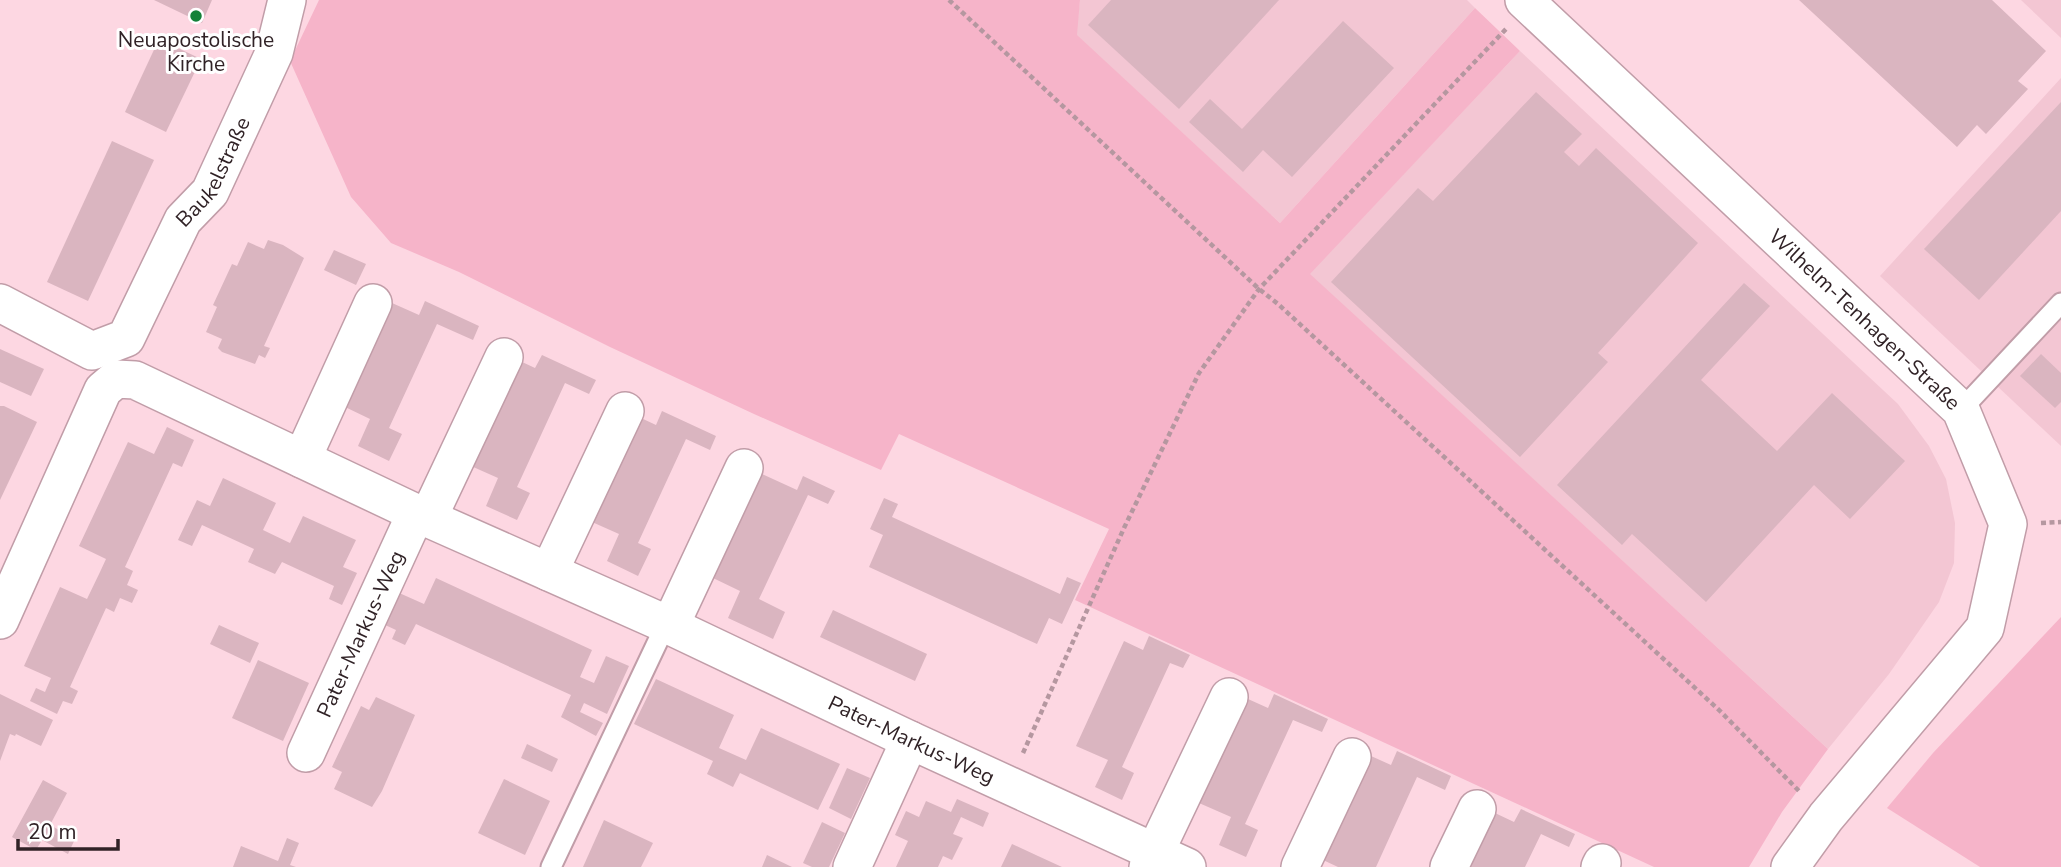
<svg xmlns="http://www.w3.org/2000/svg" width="2061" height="867" viewBox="0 0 2061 867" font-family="'Nunito Sans',sans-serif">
	<rect width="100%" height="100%" fill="#fdd7e2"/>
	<g fill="#f3c6d3">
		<path d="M 1080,0 L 1467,0 L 1475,8 L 1280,223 L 1076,35 Z"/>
		<path d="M 2021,0 L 2061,0 L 2061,38 Z"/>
		<path d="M 1520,51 L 1898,404 L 1929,446 L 1946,479 L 1955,523 L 1954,563 L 1939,602 L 1889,674 L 1828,749 L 1309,274 Z"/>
		<path d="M 2061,78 L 2061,446 L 1880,276 Z"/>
	</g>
	<g fill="#f6b4c9">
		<path d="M 319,0 L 1080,0 L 1077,35 L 1280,223 L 1475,8 L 1520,51 L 1310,274 L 1828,749 L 1782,812 L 1749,867 L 1654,867 L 1075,600 L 1109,529 L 899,434 L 881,470 L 754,414 L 610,347 L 459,272 L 391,243 L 351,197 L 290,61 Z"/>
		<path d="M 2061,617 L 2061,867 L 1980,867 L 1887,808 L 1933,753 Z"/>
	</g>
	<g fill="#dab5c0">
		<path d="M 154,0 L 212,0 L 202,23 Z"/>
		<path d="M 1111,0 L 1279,0 L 1179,109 L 1088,25 Z"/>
		<path d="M 1799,0 L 1992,0 L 2046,51 L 2018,81 L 2028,89 L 1986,134 L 1977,125 L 1957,147 Z"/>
		<path d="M 1343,21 L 1394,68 L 1292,177 L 1263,150 L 1243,172 L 1189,122 L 1210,99 L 1242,129 Z"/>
		<path d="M 159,39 L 201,59 L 166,132 L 125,112 Z"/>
		<path d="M 1536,92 L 1582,134 L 1564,152 L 1579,166 L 1596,148 L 1698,243 L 1598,353 L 1608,362 L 1520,457 L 1331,282 L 1418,188 L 1433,201 Z"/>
		<path d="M 2061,102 L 2061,211 L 1979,300 L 1924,249 Z"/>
		<path d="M 112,141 L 154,160 L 88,301 L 47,282 Z"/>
		<path d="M 268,240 L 283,245 L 304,258 L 264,346 L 270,348 L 265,358 L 259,355 L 255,364 L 222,352 L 218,348 L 222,339 L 206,332 L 217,307 L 213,305 L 232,264 L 237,266 L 248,242 L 264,249 Z"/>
		<path d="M 334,250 L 366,264 L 356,285 L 324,270 Z"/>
		<path d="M 1744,283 L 1770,306 L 1701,380 L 1777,451 L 1832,393 L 1905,461 L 1850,519 L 1814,485 L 1706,602 L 1632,534 L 1622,545 L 1557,485 Z"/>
		<path d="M 425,301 L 479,326 L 473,340 L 437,324 L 389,428 L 402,434 L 389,461 L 358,446 L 370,419 L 343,406 L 392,303 L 419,315 Z"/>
		<path d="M 0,349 L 44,369 L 31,396 L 0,382 Z"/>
		<path d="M 2041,354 L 2061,373 L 2061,402 L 2055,408 L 2020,376 Z"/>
		<path d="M 542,355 L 596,380 L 589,394 L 565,383 L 517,487 L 530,493 L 517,520 L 486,506 L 498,478 L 471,466 L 520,361 L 535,368 Z"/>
		<path d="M 0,406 L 4,406 L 37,422 L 0,500 Z"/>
		<path d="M 662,411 L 716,436 L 710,450 L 686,439 L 638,543 L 651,549 L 638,576 L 607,561 L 619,534 L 592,522 L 641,418 L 656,425 Z"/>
		<path d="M 167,427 L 194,440 L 182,467 L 173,463 L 125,567 L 133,571 L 127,585 L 138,590 L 132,603 L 120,598 L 114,612 L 106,608 L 70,687 L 78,691 L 72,704 L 63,701 L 57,714 L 30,701 L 36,688 L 45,692 L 51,678 L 24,666 L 60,587 L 87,599 L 100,572 L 106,559 L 79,546 L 128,442 L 154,454 Z"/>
		<path d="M 762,474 L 797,490 L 803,476 L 835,491 L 828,504 L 808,495 L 759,599 L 785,612 L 773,639 L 728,618 L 740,591 L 713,578 Z"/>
		<path d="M 223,478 L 276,503 L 263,530 L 290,543 L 303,516 L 356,540 L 343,567 L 357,573 L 342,605 L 329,599 L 334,586 L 282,562 L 275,574 L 248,562 L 254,549 L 202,525 L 192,546 L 178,540 L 197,500 L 210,506 Z"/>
		<path d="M 884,498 L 898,504 L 892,517 L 1060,594 L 1067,577 L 1081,583 L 1062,624 L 1049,618 L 1037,644 L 869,567 L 883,535 L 870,529 Z"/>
		<path d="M 436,578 L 592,650 L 580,677 L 594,683 L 606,656 L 629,666 L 607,714 L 584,703 L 580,712 L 603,723 L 596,736 L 561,717 L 571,695 L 416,624 L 405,645 L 392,639 L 396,630 L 383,624 L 397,592 L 424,604 Z"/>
		<path d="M 833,610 L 927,654 L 915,681 L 820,637 Z"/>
		<path d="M 219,625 L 259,643 L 250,663 L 210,644 Z"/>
		<path d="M 1149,636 L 1190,655 L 1183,668 L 1170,663 L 1122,767 L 1134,773 L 1122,800 L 1095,787 L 1108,760 L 1076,746 L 1124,641 L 1143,650 Z"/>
		<path d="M 258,660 L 309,683 L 283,741 L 232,718 Z"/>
		<path d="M 656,679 L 734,715 L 719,748 L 746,760 L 761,728 L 840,764 L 818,810 L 740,773 L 733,787 L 707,774 L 713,761 L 634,724 Z"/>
		<path d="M 0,694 L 53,720 L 41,746 L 16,734 L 15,736 L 10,734 L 0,761 Z"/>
		<path d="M 1274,694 L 1328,719 L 1322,732 L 1293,720 L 1245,824 L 1258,830 L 1246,857 L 1219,845 L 1231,817 L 1199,803 L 1248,699 L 1268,708 Z"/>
		<path d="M 376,697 L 415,715 L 382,791 L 372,807 L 334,789 L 342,772 L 332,767 L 361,706 L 369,710 Z"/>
		<path d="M 527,744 L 558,759 L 552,772 L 521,758 Z"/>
		<path d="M 1397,751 L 1451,776 L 1445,790 L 1417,777 L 1376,867 L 1338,867 L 1323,860 L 1371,756 L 1391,765 Z"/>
		<path d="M 847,768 L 870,778 L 851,819 L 829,808 Z"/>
		<path d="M 504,779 L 550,801 L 525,855 L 478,833 Z"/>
		<path d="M 43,780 L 67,793 L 50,825 L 75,839 L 68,854 L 42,840 L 36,850 L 12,837 Z"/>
		<path d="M 957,799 L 989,813 L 983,827 L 961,817 L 953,834 L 963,838 L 952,860 L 943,856 L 938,867 L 896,867 L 908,841 L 895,835 L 906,811 L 919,817 L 926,801 L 951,812 Z"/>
		<path d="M 1521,809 L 1575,834 L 1569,847 L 1541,834 L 1525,867 L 1469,867 L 1495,813 L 1514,822 Z"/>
		<path d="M 604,820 L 653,843 L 641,867 L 583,867 Z"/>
		<path d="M 822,822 L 845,833 L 829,867 L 812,867 L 803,863 Z"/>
		<path d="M 287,838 L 299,843 L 290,865 L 296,867 L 233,867 L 241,846 L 278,861 Z"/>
		<path d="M 1012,844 L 1038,856 L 1062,867 L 1001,867 Z"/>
		<path d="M 767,855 L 792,867 L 762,867 Z"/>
	</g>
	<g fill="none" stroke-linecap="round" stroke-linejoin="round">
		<defs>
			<g id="lane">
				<path d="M 1961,410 L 2061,303"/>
				<path d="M 551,867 L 666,624"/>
			</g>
			<g id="street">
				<path id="s1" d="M 1524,0 L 1961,410 L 2008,524 L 1985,628 L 1826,817 L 1790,867"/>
				<path id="s2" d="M 0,303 L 92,351 L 126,338 L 183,220 L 210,192 L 274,53 L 287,0"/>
				<path d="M 302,459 L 373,303"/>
				<path d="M 428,518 L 504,357"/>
				<path d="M 549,572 L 625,411"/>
				<path id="s3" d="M 0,620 L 103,390 L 116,379 L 135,380 L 416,513 L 666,624 L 910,740 L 1187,867"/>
				<path d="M 670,626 L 744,468"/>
				<path id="s4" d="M 306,753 L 416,513"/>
				<path d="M 852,867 L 910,740"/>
				<path d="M 1148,867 L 1229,697"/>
				<path d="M 1300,867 L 1352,757"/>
				<path d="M 1449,867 L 1477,809"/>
				<path d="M 1600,867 L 1602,863"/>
			</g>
		</defs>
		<use href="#lane" stroke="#c19da8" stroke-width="23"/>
		<use href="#street" stroke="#c19da8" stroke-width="40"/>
		<g stroke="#b597a0" stroke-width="4.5" stroke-dasharray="5 3.5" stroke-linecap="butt">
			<path d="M 949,0 L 1259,289 L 1278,304 L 1719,710 L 1801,793"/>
			<path d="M 2041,523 L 2061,522"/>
			<path d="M 1023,753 L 1124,528 L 1199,373 L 1259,289 L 1506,29"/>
		</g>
		<use href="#lane" stroke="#fff" stroke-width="19"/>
		<use href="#street" stroke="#fff" stroke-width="37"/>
	</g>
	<circle fill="#138138" stroke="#fff" stroke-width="2.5" cx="196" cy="16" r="7"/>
	<g text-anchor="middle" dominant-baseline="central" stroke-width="6" stroke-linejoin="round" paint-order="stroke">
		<g font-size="21" fill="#302226" stroke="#fff">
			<text x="196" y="40">Neuapostolische<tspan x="196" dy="24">Kirche</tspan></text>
		</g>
		<g font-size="21" fill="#302226" stroke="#fff">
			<text stroke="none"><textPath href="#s2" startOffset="329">Baukelstraße</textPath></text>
			<text stroke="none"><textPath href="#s1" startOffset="467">Wilhelm-Tenhagen-Straße</textPath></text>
			<text stroke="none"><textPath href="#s4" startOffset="131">Pater-Markus-Weg</textPath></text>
			<text stroke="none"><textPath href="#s3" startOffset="1144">Pater-Markus-Weg</textPath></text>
		</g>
	</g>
	<path d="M18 839v10h100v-10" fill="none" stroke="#302226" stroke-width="3.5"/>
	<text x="28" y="839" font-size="21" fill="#302226" stroke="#ffffff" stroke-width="5" paint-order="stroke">20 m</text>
</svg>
